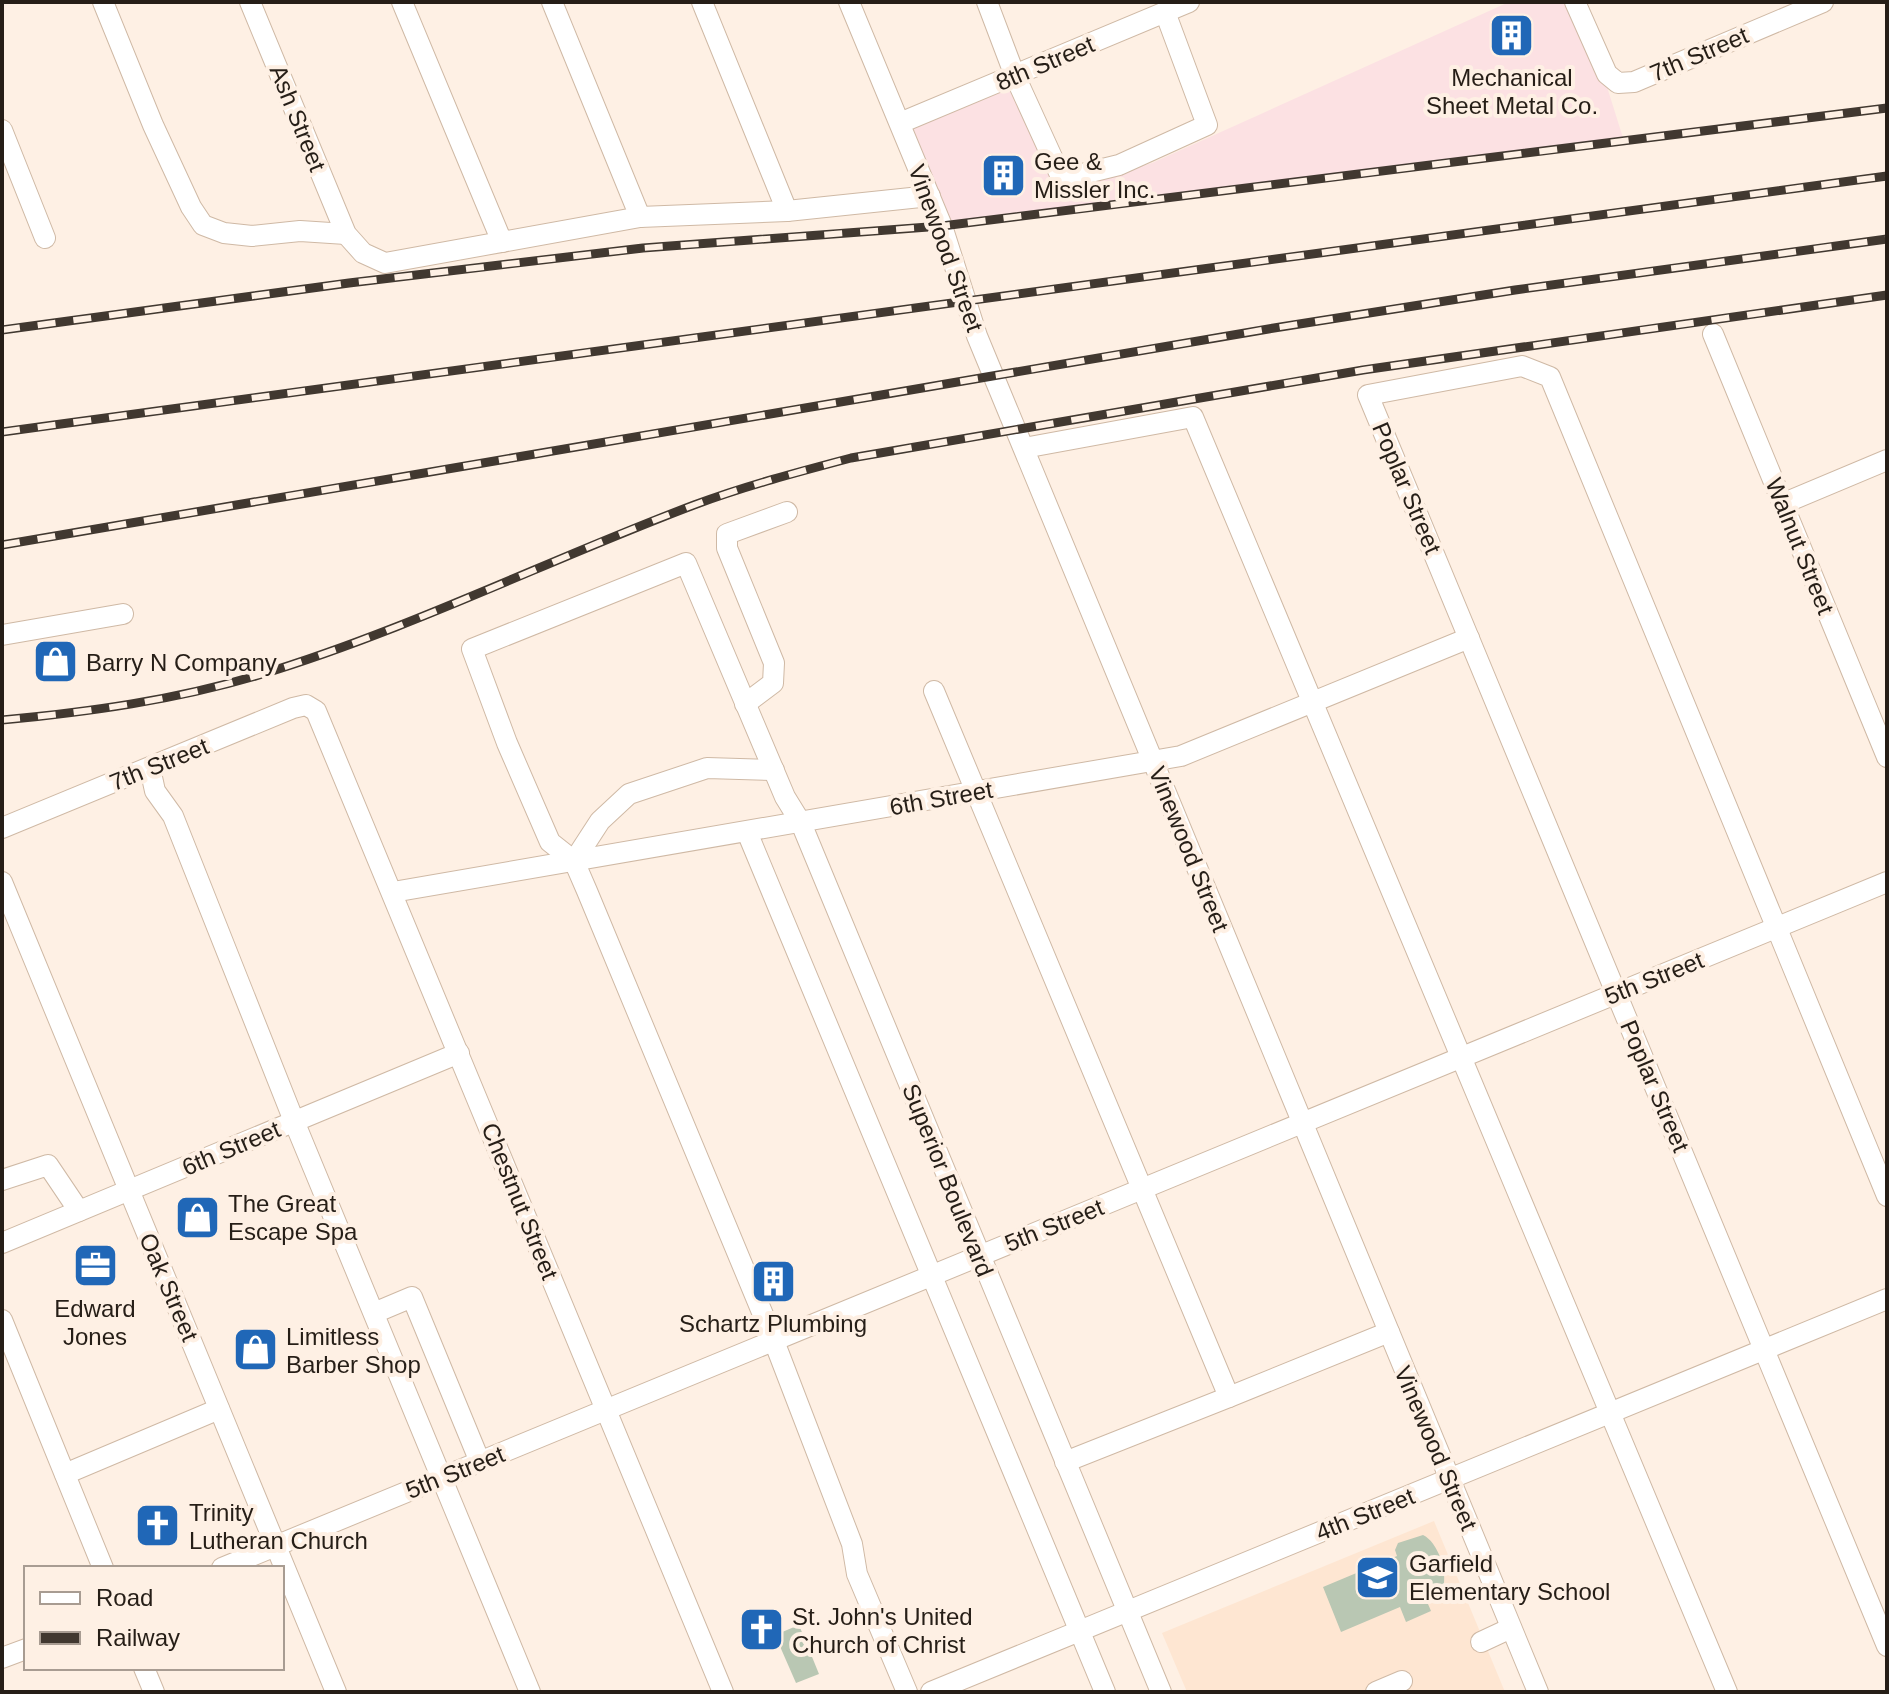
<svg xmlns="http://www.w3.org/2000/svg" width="1889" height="1694" viewBox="0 0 1889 1694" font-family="Helvetica,sans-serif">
	<rect width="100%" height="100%" fill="#fef0e4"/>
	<path fill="#fee6d2" d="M 1434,1521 L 1505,1692 L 1187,1692 L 1162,1633 Z"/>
	<path fill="#fce1e3" d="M 1509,2 L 1575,2 L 1597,55 L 1624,141 L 942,226 L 900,123 L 1015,76 L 1062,191 L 1152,163 Z"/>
	<g fill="#b9c7b3">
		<path d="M 1423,1535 C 1438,1542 1448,1572 1443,1588 L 1425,1597 L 1431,1611 L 1406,1622 L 1400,1607 L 1341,1632 L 1323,1587 L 1397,1556 L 1395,1550 L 1398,1543 Z"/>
		<path d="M 799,1625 L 819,1674 L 796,1683 L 775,1635 Z"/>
	</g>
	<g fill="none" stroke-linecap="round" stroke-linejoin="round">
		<defs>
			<g id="minor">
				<path d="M 103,2 L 153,125 L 191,207 L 203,225 L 224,233 L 252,236 L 300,231 L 346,234"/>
				<path d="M 250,2 L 346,234 L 363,253 L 385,263 L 640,217 L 787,211 L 930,196"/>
				<path d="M 402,2 L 502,242"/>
				<path d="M 552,2 L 640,217"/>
				<path d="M 702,2 L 787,211"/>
				<path d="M 849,2 L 942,226 L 977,336 L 1538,1692"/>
				<path d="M 987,2 L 1015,76 L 1062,179 L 1119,165 L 1207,125 L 1165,12"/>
				<path d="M 1575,2 L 1607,74 L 1618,83 L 1634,82 L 1823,2"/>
				<path d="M 900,123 L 1189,2"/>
				<path d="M 2,130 L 45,238"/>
				<path d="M 1713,334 L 1887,757"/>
				<path d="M 1024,448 L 1193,417 C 1374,841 1547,1268 1727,1692"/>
				<path d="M 1782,504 L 1887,460"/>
				<path d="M 2,635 L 123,614"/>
				<path d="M 934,691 L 1229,1397 L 1389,1332"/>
				<path d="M 745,704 L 773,683 L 774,663 L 727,548 L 727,534 L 787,512"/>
				<path d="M 150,768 L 155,791 L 173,816 L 294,1121 L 530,1692"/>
				<path d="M 2,828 L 293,708 L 306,705 L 316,711 L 723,1692"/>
				<path d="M 747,832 L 1105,1692"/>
				<path d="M 574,861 L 600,821 L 629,794 L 707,768 L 774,770"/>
				<path d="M 2,882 L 336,1692"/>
				<path d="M 393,892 L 1181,756 L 1469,638"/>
				<path d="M 2,1180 L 48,1165 L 79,1211"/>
				<path d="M 1887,1196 L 1550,377 L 1522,366 L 1368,395 L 1887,1646"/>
				<path d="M 2,1243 L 459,1053"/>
				<path d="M 374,1313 L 412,1297 L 480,1462"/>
				<path d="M 2,1320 L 103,1568"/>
				<path d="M 1065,1462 L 1229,1397"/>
				<path d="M 65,1474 L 219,1409"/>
				<path d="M 222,1568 L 1887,882"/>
				<path d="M 1481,1642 L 1511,1628"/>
				<path d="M 2,1658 L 26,1649"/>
				<path d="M 144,1668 L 154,1692"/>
				<path d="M 907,1692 L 857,1574 L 852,1544 L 774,1341 L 587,891 L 574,861 L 550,842 L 507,743 L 472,649 L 686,563 L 785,797 L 801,823 L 1161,1692"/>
				<path d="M 931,1692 L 1887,1299"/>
				<path d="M 1376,1692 L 1402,1681"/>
			</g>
		</defs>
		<use href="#minor" stroke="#cfb9a5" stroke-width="22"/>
		<use href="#minor" stroke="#fff" stroke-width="20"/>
		<defs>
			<g id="rail">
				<path d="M 2,330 L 349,283 L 643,248 L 942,226 L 1887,108"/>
				<path d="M 2,432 L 1887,176"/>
				<path d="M 2,545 L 1274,328 L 1515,290 L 1887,239"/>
				<path d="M 2,720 C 89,712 175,700 259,675 C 408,630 548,560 694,505 C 745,486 798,472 851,458 L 1363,370 L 1887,295"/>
			</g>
		</defs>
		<use href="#rail" stroke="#413830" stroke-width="9"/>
		<use href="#rail" stroke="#fef0e4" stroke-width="6" stroke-dasharray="18" stroke-linecap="butt"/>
	</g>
	<defs>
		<symbol id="building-square" viewBox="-11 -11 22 22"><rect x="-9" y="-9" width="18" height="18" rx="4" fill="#2067b7" stroke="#fef0e4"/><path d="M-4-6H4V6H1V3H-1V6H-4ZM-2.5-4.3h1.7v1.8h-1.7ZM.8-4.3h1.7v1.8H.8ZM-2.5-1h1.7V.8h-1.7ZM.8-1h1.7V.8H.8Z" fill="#fff"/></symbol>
		<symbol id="shop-square" viewBox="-11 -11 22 22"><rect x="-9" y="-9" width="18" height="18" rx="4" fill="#2067b7" stroke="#fef0e4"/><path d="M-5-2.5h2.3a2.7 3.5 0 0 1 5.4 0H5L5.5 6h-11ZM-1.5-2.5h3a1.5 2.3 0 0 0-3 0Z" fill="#fff"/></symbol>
		<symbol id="office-square" viewBox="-11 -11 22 22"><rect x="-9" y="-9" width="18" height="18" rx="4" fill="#2067b7" stroke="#fef0e4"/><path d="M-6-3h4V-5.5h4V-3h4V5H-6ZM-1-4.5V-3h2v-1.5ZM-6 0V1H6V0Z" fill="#fff"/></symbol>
		<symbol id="church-square" viewBox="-11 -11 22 22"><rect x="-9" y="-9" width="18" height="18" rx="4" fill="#2067b7" stroke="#fef0e4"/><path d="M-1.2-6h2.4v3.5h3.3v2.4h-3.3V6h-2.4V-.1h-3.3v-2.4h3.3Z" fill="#fff"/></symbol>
		<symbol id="school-square" viewBox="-11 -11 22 22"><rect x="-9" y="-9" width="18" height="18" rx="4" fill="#2067b7" stroke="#fef0e4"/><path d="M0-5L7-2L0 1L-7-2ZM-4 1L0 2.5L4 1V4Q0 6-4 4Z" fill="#fff"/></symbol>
	</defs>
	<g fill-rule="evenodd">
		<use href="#building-square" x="1486" y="10" width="51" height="51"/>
		<use href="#building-square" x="978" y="150" width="51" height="51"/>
		<use href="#shop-square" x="30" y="636" width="51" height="51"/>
		<use href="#shop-square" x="172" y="1192" width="51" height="51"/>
		<use href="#office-square" x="70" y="1240" width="51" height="51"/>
		<use href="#building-square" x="748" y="1256" width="51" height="51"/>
		<use href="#shop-square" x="230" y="1324" width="51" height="51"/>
		<use href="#church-square" x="132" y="1500" width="51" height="51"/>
		<use href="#school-square" x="1352" y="1552" width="51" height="51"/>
		<use href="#church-square" x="736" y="1604" width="51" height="51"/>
	</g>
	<g text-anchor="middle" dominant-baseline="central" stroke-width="8" stroke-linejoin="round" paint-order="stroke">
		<g font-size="24" fill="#261e17" stroke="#fef0e4">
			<text transform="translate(1699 54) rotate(-23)">7th Street</text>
			<text transform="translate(1045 63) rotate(-23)">8th Street</text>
			<text transform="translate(298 118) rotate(68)">Ash Street</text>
			<text transform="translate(946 248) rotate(70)">Vinewood Street</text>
			<text transform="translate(1407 488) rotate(67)">Poplar Street</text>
			<text transform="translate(1800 546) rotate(68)">Walnut Street</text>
			<text transform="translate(159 764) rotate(-22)">7th Street</text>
			<text transform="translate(941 798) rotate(-10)">6th Street</text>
			<text transform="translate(1189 849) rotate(68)">Vinewood Street</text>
			<text transform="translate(1654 978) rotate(-22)">5th Street</text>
			<text transform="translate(1655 1086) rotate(67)">Poplar Street</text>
			<text transform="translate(231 1148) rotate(-23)">6th Street</text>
			<text transform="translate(948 1180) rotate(68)">Superior Boulevard</text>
			<text transform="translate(520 1201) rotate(68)">Chestnut Street</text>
			<text transform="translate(1054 1225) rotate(-22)">5th Street</text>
			<text transform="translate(169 1287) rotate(67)">Oak Street</text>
			<text transform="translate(1436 1448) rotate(67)">Vinewood Street</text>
			<text transform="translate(455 1472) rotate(-22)">5th Street</text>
			<text transform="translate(1365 1514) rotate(-22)">4th Street</text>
		</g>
		<g font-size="24" fill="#261e17" stroke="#fef0e4" text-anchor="start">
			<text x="1512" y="77" text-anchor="middle">Mechanical<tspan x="1512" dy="28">Sheet Metal Co.</tspan></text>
			<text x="1034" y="161">Gee &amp;<tspan x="1034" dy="28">Missler Inc.</tspan></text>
			<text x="86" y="662">Barry N Company</text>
			<text x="228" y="1203">The Great<tspan x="228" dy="28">Escape Spa</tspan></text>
			<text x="95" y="1308" text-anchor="middle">Edward<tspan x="95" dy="28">Jones</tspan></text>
			<text x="773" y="1323" text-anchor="middle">Schartz Plumbing</text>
			<text x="286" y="1336">Limitless<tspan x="286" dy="28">Barber Shop</tspan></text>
			<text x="189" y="1512">Trinity<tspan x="189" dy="28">Lutheran Church</tspan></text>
			<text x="1409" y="1563">Garfield<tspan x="1409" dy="28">Elementary School</tspan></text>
			<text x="792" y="1616">St. John's United<tspan x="792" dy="28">Church of Christ</tspan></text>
		</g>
	</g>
	<rect width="1889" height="1694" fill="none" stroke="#261e17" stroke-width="8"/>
	<rect x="24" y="1566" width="260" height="104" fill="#fef0e4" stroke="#a89c92" stroke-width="2"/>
	<rect x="40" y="1592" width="40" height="12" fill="#ffffff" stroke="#a89c92" stroke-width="2"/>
	<text x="96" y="1606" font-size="24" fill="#261e17">Road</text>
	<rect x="40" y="1632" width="40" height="12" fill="#413830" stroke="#a89c92" stroke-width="2"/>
	<text x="96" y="1646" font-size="24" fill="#261e17">Railway</text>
</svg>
